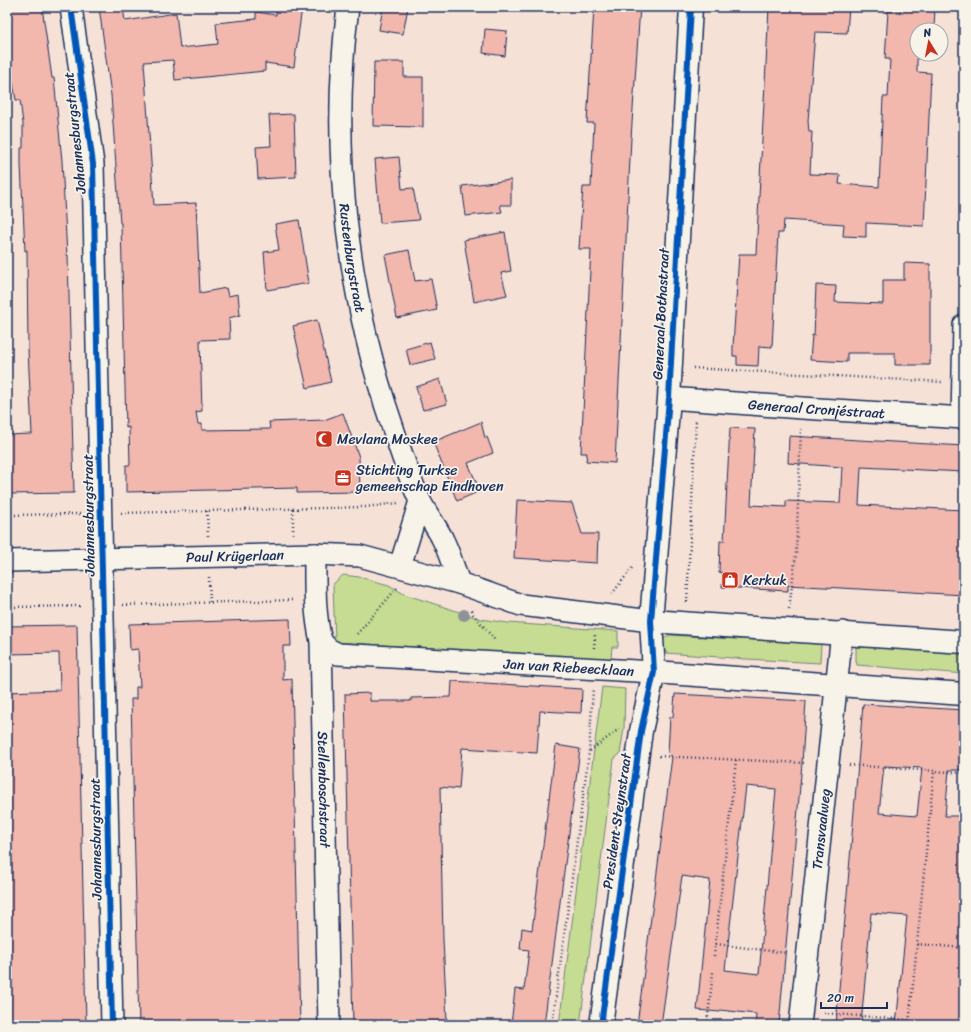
<svg xmlns="http://www.w3.org/2000/svg" width="971" height="1032" viewBox="0 0 971 1032" font-family="Sriracha,sans-serif">
	<rect width="100%" height="100%" fill="#f6e1d6"/>
	<filter id="ink" filterUnits="userSpaceOnUse"><feTurbulence type="fractalNoise" baseFrequency=".025" numOctaves="2"/><feDisplacementMap in="SourceGraphic" scale="8" xChannelSelector="R" yChannelSelector="G"/><feConvolveMatrix kernelMatrix="1 2 1 2 8 2 1 2 1" color-interpolation-filters="sRGB"/></filter>
	<g filter="url(#ink)">
		<g fill="#c5dc92" stroke="#708678">
			<path d="M 343,575 L 359,577 L 389,585 L 404,594 L 481,619 L 508,623 L 618,631 L 618,647 L 612,647 L 611,659 L 335,642 L 333,584 Z"/>
			<path d="M 670,635 L 821,644 L 820,663 L 746,659 L 666,653 L 663,646 L 664,638 Z"/>
			<path d="M 856,647 L 964,652 L 964,674 L 857,665 L 856,661 Z"/>
			<path d="M 602,687 L 625,689 L 624,728 L 620,754 L 614,759 L 580,1025 L 559,1025 Z"/>
		</g>
		<g fill="#f2b7ad" stroke="#1b2f5e" fill-rule="evenodd">
			<path d="M 7,7 L 42,7 L 52,78 L 54,78 L 62,161 L 67,256 L 68,255 L 74,493 L 7,494 L 7,435 L 32,434 L 28,350 L 27,250 L 25,251 L 21,165 L 21,148 L 23,148 L 23,124 L 20,100 L 16,100 L 7,50 Z"/>
			<path d="M 99,7 L 123,7 L 125,21 L 176,13 L 180,48 L 218,44 L 216,23 L 256,19 L 256,12 L 276,15 L 277,7 L 302,7 L 294,67 L 265,63 L 265,71 L 175,80 L 173,60 L 144,62 L 154,205 L 196,203 L 200,293 L 226,288 L 228,296 L 238,294 L 240,315 L 229,318 L 230,339 L 200,340 L 202,411 L 196,412 L 198,424 L 202,424 L 202,430 L 270,429 L 269,422 L 324,420 L 343,413 L 359,457 L 360,492 L 297,493 L 297,488 L 126,492 L 126,465 L 130,465 L 129,427 L 126,428 L 121,223 L 120,223 L 111,95 Z"/>
			<path d="M 383,7 L 408,7 L 403,34 L 379,30 Z"/>
			<path d="M 594,7 L 640,7 L 631,138 L 615,463 L 586,461 L 587,453 L 581,453 L 591,249 L 579,249 L 583,187 L 591,187 L 594,123 L 587,123 Z"/>
			<path d="M 769,7 L 849,7 L 847,33 L 815,32 L 808,121 L 809,132 L 812,132 L 810,174 L 840,175 L 839,184 L 879,187 L 883,97 L 888,97 L 890,59 L 885,59 L 888,11 L 901,11 L 901,7 L 935,7 L 934,30 L 917,30 L 917,72 L 931,73 L 924,226 L 866,223 L 866,237 L 843,236 L 844,224 L 784,220 L 783,233 L 778,233 L 772,347 L 759,346 L 758,366 L 737,365 L 737,356 L 733,356 L 733,346 L 739,254 L 756,254 Z"/>
			<path d="M 485,29 L 507,31 L 505,56 L 483,53 Z"/>
			<path d="M 374,62 L 404,62 L 404,77 L 423,77 L 423,127 L 373,126 Z"/>
			<path d="M 294,114 L 296,177 L 258,179 L 256,147 L 271,146 L 269,115 Z"/>
			<path d="M 399,157 L 402,189 L 413,188 L 419,220 L 380,223 L 375,159 Z"/>
			<path d="M 511,180 L 511,205 L 500,205 L 502,212 L 466,216 L 462,186 Z"/>
			<path d="M 299,220 L 309,283 L 267,290 L 264,252 L 279,250 L 275,224 Z"/>
			<path d="M 505,232 L 511,271 L 501,273 L 507,295 L 474,302 L 464,240 Z"/>
			<path d="M 409,250 L 415,281 L 431,279 L 437,310 L 397,318 L 385,255 Z"/>
			<path d="M 904,263 L 930,264 L 930,365 L 895,365 L 895,353 L 847,353 L 847,362 L 810,360 L 812,335 L 814,336 L 816,285 L 836,286 L 835,302 L 883,304 L 883,280 L 904,280 Z"/>
			<path d="M 317,320 L 331,382 L 307,388 L 293,326 Z"/>
			<path d="M 430,342 L 435,359 L 410,365 L 406,349 Z"/>
			<path d="M 440,379 L 447,404 L 423,410 L 416,387 Z"/>
			<path d="M 481,422 L 485,438 L 487,437 L 493,453 L 468,463 L 480,491 L 457,501 L 433,442 Z"/>
			<path d="M 730,428 L 755,429 L 751,505 L 786,507 L 786,501 L 840,503 L 842,467 L 788,463 L 789,436 L 964,446 L 964,472 L 861,467 L 859,505 L 964,510 L 964,595 L 788,585 L 788,591 L 722,587 L 723,573 L 719,572 L 720,541 L 724,541 Z"/>
			<path d="M 517,500 L 572,503 L 582,534 L 598,534 L 597,563 L 514,558 Z"/>
			<path d="M 290,619 L 291,646 L 283,646 L 283,680 L 292,679 L 300,1025 L 275,1025 L 274,1023 L 139,1025 L 131,699 L 136,699 L 136,687 L 140,687 L 138,649 L 130,650 L 129,624 Z"/>
			<path d="M 77,625 L 86,1025 L 10,1025 L 7,904 L 7,692 L 60,690 L 59,653 L 7,654 L 7,626 Z"/>
			<path d="M 452,681 L 582,689 L 581,713 L 540,711 L 537,753 L 462,748 L 459,789 L 440,787 L 443,939 L 447,1021 L 393,1023 L 393,1025 L 353,1025 L 345,694 L 370,693 L 370,701 L 411,701 L 411,698 L 451,697 Z"/>
			<path d="M 675,694 L 806,701 L 802,763 L 779,1025 L 755,1025 L 756,1014 L 720,1010 L 720,1012 L 697,1010 L 710,880 L 682,876 L 661,1025 L 637,1025 L 672,757 L 668,753 L 670,717 L 673,717 ZM 746,786 L 776,789 L 759,974 L 725,970 Z"/>
			<path d="M 863,704 L 964,710 L 964,770 L 949,770 L 945,816 L 964,816 L 964,1025 L 896,1025 L 907,916 L 871,913 L 861,1025 L 836,1025 ZM 884,766 L 922,768 L 917,816 L 879,813 Z"/>
			<path d="M 556,745 L 580,749 L 544,1025 L 511,1025 L 515,989 L 524,990 L 529,950 L 520,949 L 522,928 L 532,930 Z"/>
		</g>
		<g fill="none" stroke-linecap="round" stroke-linejoin="round">
			<defs>
				<g id="minor">
					<path d="M 71,7 L 93,164 L 112,1025"/>
					<path id="s1" d="M 348,7 C 330,146 346,292 392,425 C 400,450 409,477 420,501 C 427,515 437,527 443,540 C 450,554 454,569 459,583"/>
					<path id="s2" d="M 669,398 L 802,408 L 964,418"/>
					<path d="M 962,418 L 964,325"/>
					<path id="s3" d="M 315,554 C 315,584 314,612 321,641 L 329,1025"/>
					<path id="s4" d="M 7,561 L 315,554 L 360,556 L 459,583 L 521,605 L 651,621"/>
					<path d="M 400,566 L 420,501"/>
					<path id="s5" d="M 321,641 L 328,649 L 338,654 L 654,672"/>
					<path id="s6" d="M 800,1025 L 842,632"/>
				</g>
				<g id="tertiary">
					<path d="M 651,621 L 964,642"/>
					<path d="M 654,672 L 964,694"/>
					<path d="M 601,1025 L 641,731 L 654,672 L 651,621 L 669,398 L 691,7"/>
				</g>
			</defs>
			<use href="#minor" stroke="#1b2f5e" stroke-width="24"/>
			<use href="#tertiary" stroke="#1b2f5e" stroke-width="25"/>
			<g stroke="#1b2f5e" stroke-width="2.5" stroke-dasharray="1 3" stroke-linecap="butt">
				<path d="M 693,368 L 942,382"/>
				<path d="M 293,509 L 293,534"/>
				<path d="M 207,511 L 208,536"/>
				<path d="M 121,513 L 365,507 L 398,503"/>
				<path d="M 7,515 L 80,514"/>
				<path d="M 209,577 L 210,602"/>
				<path d="M 612,594 L 632,568"/>
				<path d="M 687,602 L 696,421"/>
				<path d="M 123,605 L 294,600"/>
				<path d="M 7,607 L 82,606"/>
				<path d="M 789,609 L 796,554 L 801,429"/>
				<path d="M 472,610 L 473,614 L 495,640"/>
				<path d="M 357,634 L 397,588"/>
				<path d="M 594,648 L 595,635"/>
				<path d="M 590,751 L 619,729"/>
				<path d="M 659,756 L 806,763"/>
				<path d="M 849,765 L 964,773"/>
				<path d="M 716,944 L 787,953"/>
				<path d="M 917,944 L 964,948"/>
				<path d="M 714,956 L 736,760"/>
				<path d="M 824,1013 L 909,1020"/>
				<path d="M 552,1025 L 589,752 L 593,689"/>
				<path d="M 707,1025 L 713,972"/>
				<path d="M 909,1025 L 934,771"/>
			</g>
			<use href="#minor" stroke="#f7f3e8" stroke-width="21"/>
			<use href="#tertiary" stroke="#f7f3e8" stroke-width="22"/>
			<defs>
				<g id="cycleway">
					<path d="M 71,7 L 93,164 L 112,1025"/>
					<path d="M 601,1025 L 641,731 L 654,672 L 651,621 L 669,398 L 691,7"/>
				</g>
			</defs>
			<use href="#cycleway" stroke="#f7f3e8" stroke-width="8"/>
			<use href="#cycleway" stroke="#0057b8" stroke-width="6"/>
		</g>
		<circle fill="#90929a" cx="464" cy="615" r="6"/>
	</g>
	<defs>
		<symbol id="mosque-square" viewBox="-11 -11 22 22"><rect x="-9" y="-9" width="18" height="18" rx="4" fill="#c8321e" stroke="#f7f3e8"/><path d="M3.5-4.9A6 6 0 1 0 3.5 4.9A5 5 0 1 1 3.5-4.9Z" fill="#fff"/></symbol>
		<symbol id="office-square" viewBox="-11 -11 22 22"><rect x="-9" y="-9" width="18" height="18" rx="4" fill="#c8321e" stroke="#f7f3e8"/><path d="M-6-3h4V-5.5h4V-3h4V5H-6ZM-1-4.5V-3h2v-1.5ZM-6 0V1H6V0Z" fill="#fff"/></symbol>
		<symbol id="shop-square" viewBox="-11 -11 22 22"><rect x="-9" y="-9" width="18" height="18" rx="4" fill="#c8321e" stroke="#f7f3e8"/><path d="M-5-2.5h2.3a2.7 3.5 0 0 1 5.4 0H5L5.5 6h-11ZM-1.5-2.5h3a1.5 2.3 0 0 0-3 0Z" fill="#fff"/></symbol>
	</defs>
	<g fill-rule="evenodd">
		<use href="#mosque-square" x="314" y="429" width="20" height="20"/>
		<use href="#office-square" x="333" y="468" width="20" height="20"/>
		<use href="#shop-square" x="720" y="570" width="20" height="20"/>
	</g>
	<g text-anchor="middle" dominant-baseline="central" stroke-width="3.5" stroke-linejoin="round" paint-order="stroke">
		<g font-size="14" fill="#1b2f5e" stroke="#f7f3e8">
			<text transform="translate(75 133) rotate(-96)">Johannesburgstraat</text>
			<text stroke="none"><textPath href="#s1" startOffset="252">Rustenburgstraat</textPath></text>
			<text transform="translate(661 314) rotate(-87)">Generaal Bothastraat</text>
			<text stroke="none"><textPath href="#s2" startOffset="148">Generaal Cronjéstraat</textPath></text>
			<text transform="translate(89 515) rotate(-91)">Johannesburgstraat</text>
			<text stroke="none"><textPath href="#s4" startOffset="228">Paul Krügerlaan</textPath></text>
			<text stroke="none"><textPath href="#s5" startOffset="253">Jan van Riebeecklaan</textPath></text>
			<text stroke="none"><textPath href="#s3" startOffset="236">Stellenboschstraat</textPath></text>
			<text transform="translate(617 821) rotate(-82)">President Steynstraat</text>
			<text stroke="none"><textPath href="#s6" startOffset="197">Transvaalweg</textPath></text>
			<text transform="translate(96 839) rotate(-91)">Johannesburgstraat</text>
		</g>
		<g font-size="14" fill="#1b2f5e" stroke="#f7f3e8" text-anchor="start">
			<text x="337" y="439">Mevlana Moskee</text>
			<text x="356" y="470">Stichting Turkse<tspan x="356" dy="16">gemeenschap Eindhoven</tspan></text>
			<text x="743" y="580">Kerkuk</text>
		</g>
	</g>
	<rect width="971" height="1032" fill="none" stroke="#f7f3e8" stroke-width="24"/>
	<rect x="12" y="12" width="947" height="1008" fill="none" stroke="#1b2f5e" stroke-width="1.5" filter="url(#ink)"/>
	<g transform="translate(929 42) rotate(350)"><circle r="19" fill="#f7f3e8" stroke="#9fa5b1"/>
	<path d="M0-3L7 15L0 10L-7 15Z" fill="#c8321e"/>
	<text y="-6" font-size="11" font-weight="bold" text-anchor="middle" fill="#1b2f5e">N</text>
	</g>
	<path d="M821 1002v6h66v-6" fill="none" stroke="#1b2f5e" stroke-width="2"/>
	<text x="827" y="1002" font-size="12" fill="#1b2f5e" stroke="#f7f3e8" stroke-width="3" paint-order="stroke">20 m</text>
</svg>
